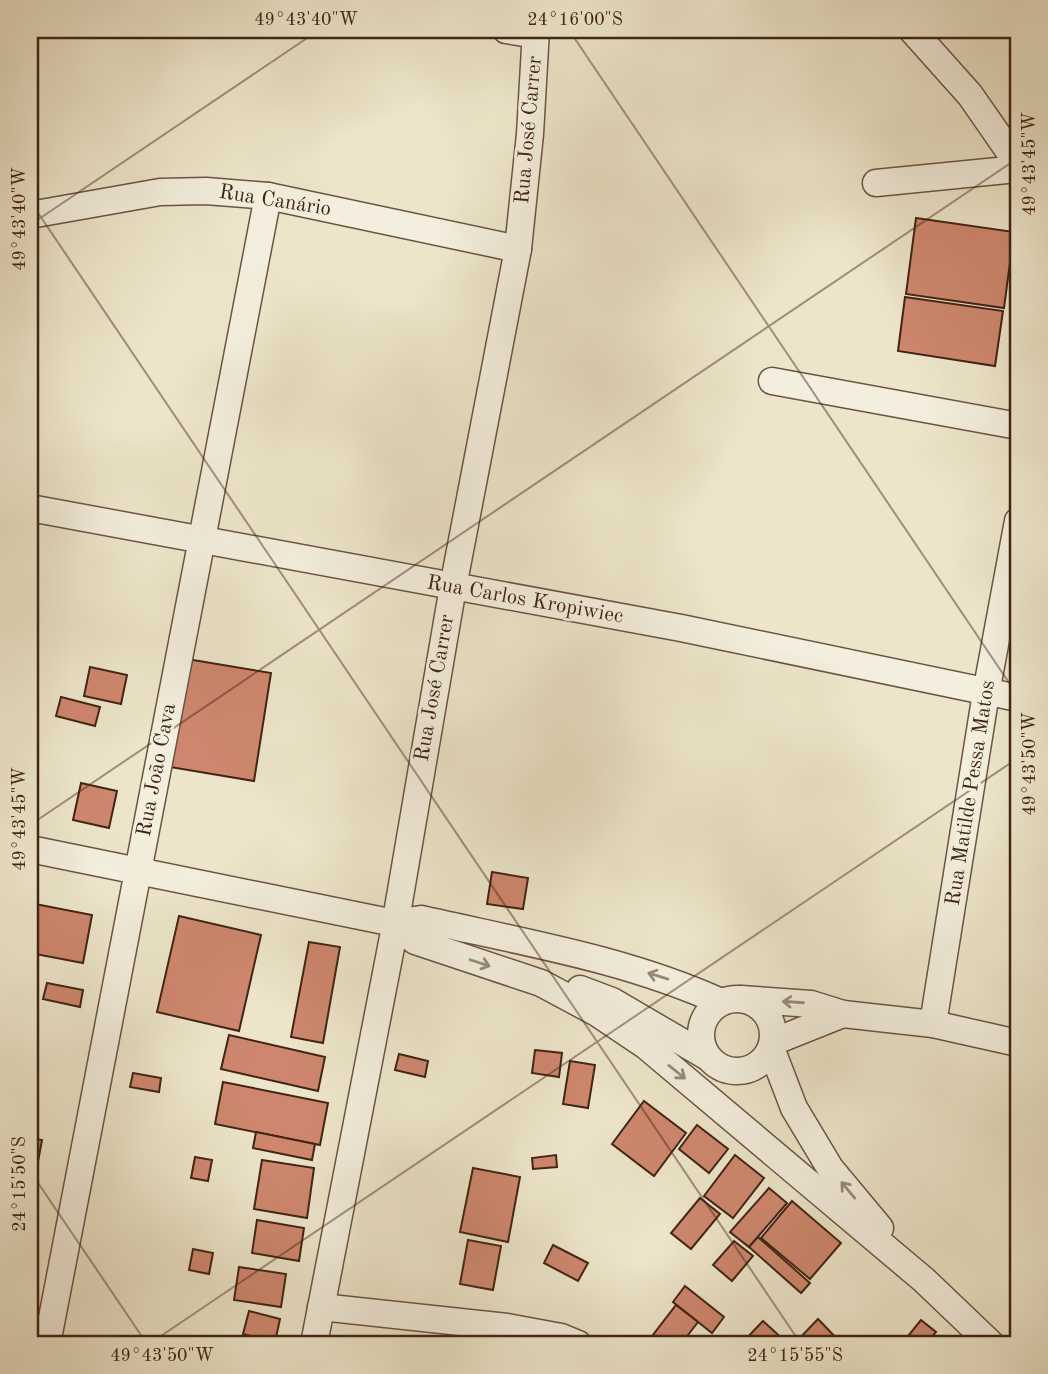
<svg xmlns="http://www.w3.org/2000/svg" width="1048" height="1374" viewBox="0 0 1048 1374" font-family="'Old Standard TT',serif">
	<rect width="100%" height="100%" fill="#ede5ca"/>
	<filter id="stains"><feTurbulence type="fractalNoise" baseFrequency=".00286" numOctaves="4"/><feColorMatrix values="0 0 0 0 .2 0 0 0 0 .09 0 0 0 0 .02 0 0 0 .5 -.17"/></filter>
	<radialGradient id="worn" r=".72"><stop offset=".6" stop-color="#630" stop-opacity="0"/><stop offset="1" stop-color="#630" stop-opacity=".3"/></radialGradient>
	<g fill="#ce876e" stroke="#412414" stroke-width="2">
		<path d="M 916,218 L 1014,232 L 1004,308 L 906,294 Z"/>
		<path d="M 905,297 L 1003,311 L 995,366 L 898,351 Z"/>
		<path d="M 187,659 L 271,673 L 254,781 L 170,767 Z"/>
		<path d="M 90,667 L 127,675 L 121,704 L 84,696 Z"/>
		<path d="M 61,697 L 100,707 L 95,726 L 56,716 Z"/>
		<path d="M 81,783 L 117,791 L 109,828 L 73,820 Z"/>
		<path d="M 492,872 L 528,878 L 523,909 L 487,904 Z"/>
		<path d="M 30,903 L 92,915 L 83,963 L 30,953 Z"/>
		<path d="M 179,916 L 261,935 L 239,1031 L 157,1012 Z"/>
		<path d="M 309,942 L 340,947 L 323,1043 L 291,1037 Z"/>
		<path d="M 47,983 L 83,990 L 80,1007 L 43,999 Z"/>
		<path d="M 229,1035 L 325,1057 L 318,1091 L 221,1069 Z"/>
		<path d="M 535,1050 L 562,1053 L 559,1077 L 532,1073 Z"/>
		<path d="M 399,1054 L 428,1061 L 425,1077 L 395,1070 Z"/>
		<path d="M 570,1061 L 595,1065 L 588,1108 L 563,1104 Z"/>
		<path d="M 133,1073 L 161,1078 L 159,1092 L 130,1087 Z"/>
		<path d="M 223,1082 L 328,1103 L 320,1145 L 215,1124 Z"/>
		<path d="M 644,1101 L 686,1133 L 654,1176 L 612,1144 Z"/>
		<path d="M 697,1125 L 728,1149 L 709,1173 L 679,1149 Z"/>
		<path d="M 256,1132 L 315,1144 L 312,1160 L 253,1148 Z"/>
		<path d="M 30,1138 L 42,1140 L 37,1167 L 30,1166 Z"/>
		<path d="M 556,1155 L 557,1167 L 533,1169 L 532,1158 Z"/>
		<path d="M 735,1155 L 764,1178 L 733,1218 L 704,1196 Z"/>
		<path d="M 195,1157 L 212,1160 L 208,1181 L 191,1178 Z"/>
		<path d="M 262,1160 L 314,1168 L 307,1218 L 254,1209 Z"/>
		<path d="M 473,1168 L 520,1177 L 508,1242 L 460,1232 Z"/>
		<path d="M 769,1188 L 787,1203 L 749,1247 L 730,1232 Z"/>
		<path d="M 700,1198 L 720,1214 L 691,1249 L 671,1233 Z"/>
		<path d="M 792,1201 L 841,1243 L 810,1279 L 761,1238 Z"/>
		<path d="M 257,1220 L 304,1228 L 299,1261 L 252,1253 Z"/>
		<path d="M 758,1237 L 810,1283 L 801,1293 L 749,1247 Z"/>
		<path d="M 468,1240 L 501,1246 L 493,1290 L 460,1284 Z"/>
		<path d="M 734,1241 L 753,1256 L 732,1281 L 713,1265 Z"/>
		<path d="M 553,1245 L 588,1263 L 578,1281 L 544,1263 Z"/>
		<path d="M 193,1249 L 213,1253 L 209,1274 L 189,1270 Z"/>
		<path d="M 239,1267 L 286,1274 L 281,1307 L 234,1300 Z"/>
		<path d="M 685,1286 L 724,1317 L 712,1333 L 673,1302 Z"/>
		<path d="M 676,1305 L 698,1322 L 681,1344 L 646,1344 Z"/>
		<path d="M 249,1311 L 280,1319 L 275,1342 L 243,1334 Z"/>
		<path d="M 818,1319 L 842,1344 L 795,1343 Z"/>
		<path d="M 921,1320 L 936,1332 L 926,1344 L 918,1344 L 908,1336 Z"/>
		<path d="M 763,1321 L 786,1342 L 784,1344 L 741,1344 Z"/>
	</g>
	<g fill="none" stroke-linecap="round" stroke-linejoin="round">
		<defs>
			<g id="minor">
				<path d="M 506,30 L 536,35"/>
				<path d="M 912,30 L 970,95 L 1018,164"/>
				<path d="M 876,183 L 1018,169"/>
				<path d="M 30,215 L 160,192 L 206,191 L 268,196 L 518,249"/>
				<path d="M 772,381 L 1018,426"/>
				<path d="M 30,508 L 681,628 L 1018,698"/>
				<path d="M 30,849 L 394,923 L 421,919 C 522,942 626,959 721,1002"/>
				<path d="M 394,923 L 415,941 L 541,983 L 597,1013 L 646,1046 L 924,1280 L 991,1344"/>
				<path d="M 580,989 L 612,1001 L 706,1056"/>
				<path d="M 741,999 L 811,1004 L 843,1014 L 933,1024 L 1018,1043"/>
				<circle cx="737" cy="1035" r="36"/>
				<path d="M 933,1024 L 986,693 L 1018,521"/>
				<path d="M 773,1042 L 843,1014"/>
				<path d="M 771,1048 L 794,1108 L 830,1168 L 880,1228"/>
				<path d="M 321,1307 L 507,1327 L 561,1337 L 578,1344"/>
				<path d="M 47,1344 L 268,196"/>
				<path d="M 314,1344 L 393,937 L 453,587 L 518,249 L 530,134 L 536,30"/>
			</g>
		</defs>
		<use href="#minor" stroke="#6c5442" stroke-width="29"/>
		<use href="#minor" stroke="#f3eedd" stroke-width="26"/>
	</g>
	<defs><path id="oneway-shaft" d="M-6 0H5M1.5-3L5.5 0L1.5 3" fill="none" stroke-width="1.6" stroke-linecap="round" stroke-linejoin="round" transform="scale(1.75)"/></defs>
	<g stroke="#9a8978">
		<use href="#oneway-shaft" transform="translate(480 963) rotate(18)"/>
		<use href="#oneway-shaft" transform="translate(658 976) rotate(-163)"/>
		<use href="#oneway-shaft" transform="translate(793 1002) rotate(-176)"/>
		<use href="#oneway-shaft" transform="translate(677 1072) rotate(39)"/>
		<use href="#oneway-shaft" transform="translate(848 1190) rotate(-130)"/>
	</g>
	<path fill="none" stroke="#412414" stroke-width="2" stroke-opacity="0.45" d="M 569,30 L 1018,696M 30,201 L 801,1344M 30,225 L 319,30M 30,825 L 1018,158M 30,1171 L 147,1344M 149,1344 L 1018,758"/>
	<g text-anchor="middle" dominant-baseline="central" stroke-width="6" stroke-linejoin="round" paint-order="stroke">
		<g font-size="21" fill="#412414" stroke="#f3eedd">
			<text transform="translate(529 130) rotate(-85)">Rua José Carrer</text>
			<text transform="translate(275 201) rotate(9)">Rua Canário</text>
			<text transform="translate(525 600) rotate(10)">Rua Carlos Kropiwiec</text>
			<text transform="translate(435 688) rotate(-80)">Rua José Carrer</text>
			<text transform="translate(157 770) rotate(-79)">Rua João Cava</text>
			<text transform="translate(971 793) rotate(-81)">Rua Matilde Pessa Matos</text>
		</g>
	</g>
	<rect width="1048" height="1374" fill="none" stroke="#ede5ca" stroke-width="77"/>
	<rect x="38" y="38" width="972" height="1298" fill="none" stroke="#412414" stroke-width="2.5"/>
	<g font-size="18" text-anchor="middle" fill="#412414">
		<text x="306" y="25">49°43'40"W</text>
		<text x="575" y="25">24°16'00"S</text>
		<text transform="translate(1029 164) rotate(-90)" y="6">49°43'45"W</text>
		<text transform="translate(19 219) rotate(-90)" y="6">49°43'40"W</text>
		<text transform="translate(1029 764) rotate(-90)" y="6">49°43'50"W</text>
		<text transform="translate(19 819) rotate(-90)" y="6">49°43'45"W</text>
		<text transform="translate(19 1184) rotate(-90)" y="6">24°15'50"S</text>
		<text x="162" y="1361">49°43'50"W</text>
		<text x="795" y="1361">24°15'55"S</text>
	</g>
	<rect width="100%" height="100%" filter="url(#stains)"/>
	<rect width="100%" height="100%" fill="url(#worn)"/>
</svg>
